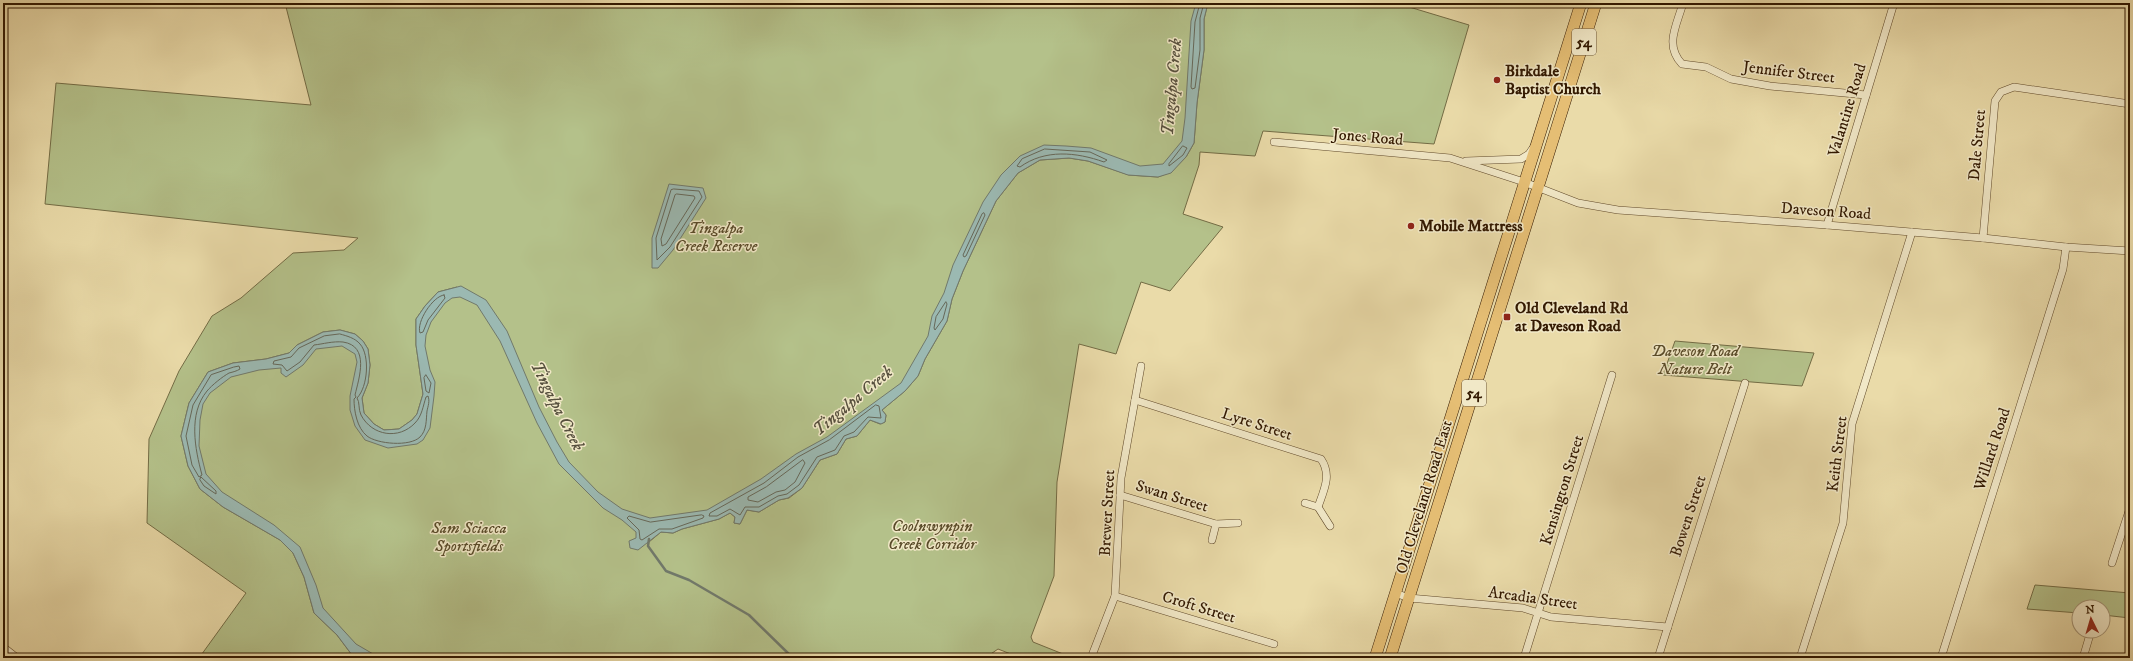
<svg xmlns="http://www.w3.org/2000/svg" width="2133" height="661" viewBox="0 0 2133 661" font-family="'IM FELL DW Pica',serif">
	<rect width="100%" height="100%" fill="#eadba9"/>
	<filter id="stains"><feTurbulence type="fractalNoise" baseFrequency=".005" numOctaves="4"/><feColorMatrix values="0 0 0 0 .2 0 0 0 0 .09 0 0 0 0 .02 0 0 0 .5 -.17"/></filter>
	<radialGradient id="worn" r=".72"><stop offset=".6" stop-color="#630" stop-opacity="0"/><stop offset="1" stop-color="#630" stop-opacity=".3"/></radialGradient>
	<g fill="#b4c18a" stroke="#736c45">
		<path d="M 285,3 L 1201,3 L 1197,20 L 1187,145 L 1167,168 L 1141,171 L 1083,153 L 1041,154 L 1016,167 L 992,197 L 962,263 L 948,302 L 932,338 L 907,383 L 844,436 L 758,498 L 708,517 L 653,523 L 649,542 L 661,532 L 673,533 L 682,529 L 719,519 L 730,513 L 735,517 L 734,523 L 740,524 L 747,510 L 759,512 L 779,500 L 789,498 L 802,488 L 820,460 L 837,454 L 846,439 L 857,436 L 870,420 L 880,424 L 885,422 L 886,415 L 882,410 L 905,391 L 918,376 L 925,359 L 947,321 L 952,299 L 963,271 L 996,201 L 1018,173 L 1040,160 L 1069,158 L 1088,161 L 1129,175 L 1158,177 L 1171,172 L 1186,157 L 1194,143 L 1197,103 L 1204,50 L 1204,19 L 1208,3 L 1396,3 L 1469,25 L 1434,144 L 1263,131 L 1255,156 L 1200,152 L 1199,165 L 1183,214 L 1223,227 L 1170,291 L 1141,282 L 1116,354 L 1079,344 L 1057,482 L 1054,576 L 1031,637 L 1033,642 L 1073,658 L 1021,658 L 998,649 L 985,658 L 370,658 L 355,650 L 342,633 L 319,613 L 299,553 L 285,538 L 221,500 L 201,474 L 196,450 L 195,426 L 202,396 L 218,377 L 248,367 L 282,364 L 318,343 L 345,340 L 359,348 L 361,360 L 354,403 L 362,421 L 378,433 L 400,437 L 418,427 L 425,410 L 422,325 L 444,294 L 461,291 L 457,287 L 438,292 L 425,306 L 416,319 L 416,345 L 423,394 L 417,414 L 412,420 L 399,429 L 384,430 L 374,424 L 364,413 L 362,398 L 368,383 L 370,365 L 368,349 L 363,341 L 355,334 L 340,330 L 323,332 L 297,345 L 289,353 L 266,359 L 233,363 L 208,372 L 189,403 L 181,436 L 188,466 L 200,489 L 223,507 L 280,540 L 293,553 L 304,577 L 314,613 L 337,635 L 352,655 L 359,658 L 199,658 L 246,593 L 147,523 L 149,439 L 179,371 L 212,316 L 241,298 L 293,253 L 344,250 L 358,238 L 45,204 L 56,83 L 311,105 Z"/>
		<path d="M 1675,341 L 1814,353 L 1802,386 L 1663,375 Z"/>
		<path d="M 2035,585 L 2130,593 L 2130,618 L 2103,615 L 2103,607 L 2079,607 L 2079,613 L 2027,609 Z"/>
	</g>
	<g fill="#9bb9b2" stroke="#71796b">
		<path d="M 1196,3 L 1208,3 L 1204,19 L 1204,50 L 1197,103 L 1194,143 L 1186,157 L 1171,173 L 1158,177 L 1128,175 L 1088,161 L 1069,158 L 1040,160 L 1018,173 L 996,201 L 963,271 L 952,299 L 947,321 L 925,359 L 918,376 L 905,391 L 882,410 L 886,415 L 885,422 L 881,424 L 870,420 L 857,436 L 846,439 L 837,454 L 820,460 L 802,488 L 788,498 L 779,500 L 759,512 L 747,510 L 740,524 L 734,523 L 735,517 L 730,513 L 719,519 L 682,529 L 673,533 L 661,532 L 638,550 L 630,548 L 629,541 L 636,538 L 636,532 L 622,520 L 603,508 L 559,464 L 537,423 L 500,341 L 477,305 L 460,297 L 452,298 L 445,303 L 431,322 L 426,335 L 425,346 L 430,370 L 435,382 L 434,396 L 430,428 L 423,440 L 417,444 L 388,448 L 365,440 L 355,426 L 350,410 L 350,396 L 357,362 L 355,354 L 342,346 L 316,349 L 303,365 L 286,377 L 281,373 L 281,368 L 259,370 L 231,377 L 210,393 L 203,404 L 200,420 L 199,446 L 206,474 L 222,492 L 274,525 L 300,547 L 316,585 L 323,608 L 356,644 L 380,658 L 359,658 L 352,655 L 337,635 L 314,613 L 304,577 L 293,553 L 280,540 L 223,507 L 200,489 L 188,466 L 181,436 L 189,403 L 208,372 L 233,363 L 266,359 L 289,353 L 297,345 L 323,332 L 340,330 L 355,334 L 363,341 L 368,349 L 370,365 L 368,383 L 362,398 L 364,413 L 374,424 L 384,430 L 399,429 L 412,420 L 417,414 L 423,394 L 416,345 L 416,319 L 425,306 L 438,292 L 461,286 L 486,300 L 507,331 L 539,407 L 557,442 L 569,462 L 598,492 L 622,509 L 650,518 L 707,510 L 761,479 L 796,454 L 827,437 L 901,383 L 928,336 L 932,316 L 944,293 L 953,265 L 983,202 L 1001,175 L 1020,156 L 1044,145 L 1066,146 L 1091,148 L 1140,166 L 1163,164 L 1182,141 L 1185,118 L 1191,21 Z"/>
		<path d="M 669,184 L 703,188 L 706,198 L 673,250 L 658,268 L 652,268 L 652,238 Z"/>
	</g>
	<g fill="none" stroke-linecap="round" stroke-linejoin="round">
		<g stroke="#666859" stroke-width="1">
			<path d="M 1200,3 L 1195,22 L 1191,87 L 1192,89 L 1195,88 L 1200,50 L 1200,18 L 1204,3"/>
			<path d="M 1183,146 L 1187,148 L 1183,155 L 1169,166 L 1169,164 Z"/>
			<path d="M 1045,149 L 1090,152 L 1107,160 L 1104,162 C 1076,152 1045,149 1020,167 L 1017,166 L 1022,159 Z"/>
			<path d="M 674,189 L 699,191 L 702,197 L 670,247 L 657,260 L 656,238 L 671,190 Z"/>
			<path d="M 677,194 L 694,196 L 695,198 L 666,244 L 662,246 L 661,239 L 675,195 Z"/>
			<path d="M 984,213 L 985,215 L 966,256 L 964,257 L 963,255 L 982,214 Z"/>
			<path d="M 444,295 L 445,298 L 428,320 L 423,332 L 420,333 C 416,322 433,296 444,295 Z"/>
			<path d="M 946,302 L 947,304 L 943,319 L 935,330 L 934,328 L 936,317 Z"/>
			<path d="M 340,334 C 347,336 355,338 360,344 C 370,355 368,387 357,398 C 360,402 358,409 361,415 C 372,436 399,440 415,423 C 422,416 423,406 426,397 L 428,396 C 430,401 428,406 427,411 C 426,420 427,430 420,437 C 410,447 377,444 367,436 C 357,428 354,411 354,399 L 356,397 L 355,395 C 359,378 370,346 343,342 C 333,341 323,344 314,345 L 300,362 L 287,371 L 282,365 L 273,364 L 274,361 L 291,357 L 299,348 L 324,336 Z"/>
			<path d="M 234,367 L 239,366 L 240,369 C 237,371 233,372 229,373 C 222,377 212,385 207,391 C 188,414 195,449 202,475 L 199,477 L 192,465 L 186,436 L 193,405 L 211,375 Z"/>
			<path d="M 426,375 L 431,383 L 429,393 L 426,391 L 424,378 Z"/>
			<path d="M 876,405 L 879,406 L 881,418 L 868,417 L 854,432 L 844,436 L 835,450 L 817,457 L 799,485 L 787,494 L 778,496 L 759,507 L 745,507 L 740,515 L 730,509 L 717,516 L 709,516 L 710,513 L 764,483 L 798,457 L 829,440 Z"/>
			<path d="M 803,460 L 805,463 L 795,482 L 785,490 L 776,492 L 758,502 L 748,500 L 748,497 L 766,487 Z"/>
			<path d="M 201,477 L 216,491 L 216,494 L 204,486 L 200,480 Z"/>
			<path d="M 702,515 L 704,516 L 703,518 L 672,529 L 659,529 L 642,540 L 640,539 L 639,530 L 627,518 L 629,516 L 650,522 Z"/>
		</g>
		<path stroke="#71796b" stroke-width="2.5" d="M 649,539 L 648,546 L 666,571 L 689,580 L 749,615 L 793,658"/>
		<defs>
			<g id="minor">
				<path d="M 1683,3 C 1677,25 1664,45 1682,64 L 1706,67 L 1731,79 L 1770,86 L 1866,95"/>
				<path d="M 1274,142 L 1450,158 L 1524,182 L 1578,203 L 1618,210 L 1827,225 L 1983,238 L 2066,247 L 2130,251"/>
				<path d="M 1466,161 L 1521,159 L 1529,154 L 1533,148"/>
				<path d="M 1827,225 L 1894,3"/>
				<path d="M 1983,238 L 1995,101 L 2001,92 L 2014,87 L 2130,104"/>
				<path d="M 1135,400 L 1321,459 C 1332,475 1324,490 1318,507"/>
				<path d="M 1120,495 L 1216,524"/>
				<path d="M 1305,503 L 1318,507 L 1330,526"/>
				<path d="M 1212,540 L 1216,524 L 1238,523"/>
				<path d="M 2112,563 L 2130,508"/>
				<path d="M 1395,593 L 1409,598 L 1523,608 L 1551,617 L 1668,627"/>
				<path d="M 1115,596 L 1274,644"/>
				<path d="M 3,647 L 17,658"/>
				<path d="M 1091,658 L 1115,596 L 1121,478 L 1141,366"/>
				<path d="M 1524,658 L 1612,375"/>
				<path d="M 1658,658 L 1745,383"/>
				<path d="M 1800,658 L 1843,523 L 1852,424 L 1912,232"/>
				<path d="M 1941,658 L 2063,269 L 2066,247"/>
				<path d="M 2083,658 L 2091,631"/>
			</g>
			<g id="primary">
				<path d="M 1375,658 L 1581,3"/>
				<path d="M 1390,658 L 1596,3"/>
			</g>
		</defs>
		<use href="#minor" stroke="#60492a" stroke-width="8"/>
		<use href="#primary" stroke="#321800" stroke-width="12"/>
		<use href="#minor" stroke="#f1e8c7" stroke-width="7"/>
		<use href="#primary" stroke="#e5be74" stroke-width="11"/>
	</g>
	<g fill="#8f2418" stroke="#f1e8c7" stroke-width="1.5">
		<circle cx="1497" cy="80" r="4"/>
		<circle cx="1411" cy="226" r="4"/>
		<rect x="1503" y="313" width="8" height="8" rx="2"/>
	</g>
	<g text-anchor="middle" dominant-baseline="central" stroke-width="3" stroke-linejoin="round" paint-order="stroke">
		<g fill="#f1e8c7" stroke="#6b563c" stroke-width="1">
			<rect x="1572" y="29" width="24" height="26" rx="3"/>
			<rect x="1462" y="380" width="24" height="26" rx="3"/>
		</g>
		<g font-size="15" font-weight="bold" fill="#321800">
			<text x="1584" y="42">54</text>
			<text x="1474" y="393">54</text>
		</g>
		<g font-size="16" font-weight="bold" fill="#321800" stroke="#f1e8c7" text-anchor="start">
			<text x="1505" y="71">Birkdale<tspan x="1505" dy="18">Baptist Church</tspan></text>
			<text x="1419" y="226">Mobile Mattress</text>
			<text x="1515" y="308">Old Cleveland Rd<tspan x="1515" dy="18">at Daveson Road</tspan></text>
		</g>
		<g font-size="16" fill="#321800" stroke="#f1e8c7">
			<text transform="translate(1789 72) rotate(7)">Jennifer Street</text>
			<text transform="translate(1847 110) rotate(-73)">Valantine Road</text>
			<text transform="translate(1368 137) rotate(5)">Jones Road</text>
			<text transform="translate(1977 145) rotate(-85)">Dale Street</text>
			<text transform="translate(1826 211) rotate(4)">Daveson Road</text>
			<text transform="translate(1257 424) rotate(18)">Lyre Street</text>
			<text transform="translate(1992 449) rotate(-72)">Willard Road</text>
			<text transform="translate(1837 454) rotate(-83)">Keith Street</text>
			<text transform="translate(1562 490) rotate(-73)">Kensington Street</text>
			<text transform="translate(1172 496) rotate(17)">Swan Street</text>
			<text transform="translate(1424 497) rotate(-73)">Old Cleveland Road East</text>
			<text transform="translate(1107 513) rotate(-87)">Brewer Street</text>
			<text transform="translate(1688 516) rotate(-72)">Bowen Street</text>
			<text transform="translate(1533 598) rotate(8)">Arcadia Street</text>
			<text transform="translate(1199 607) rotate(17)">Croft Street</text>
		</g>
		<g font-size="16" font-style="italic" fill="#594b29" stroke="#f1e8c7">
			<text x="716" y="228">Tingalpa<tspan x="716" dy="18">Creek Reserve</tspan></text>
			<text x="1695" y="351">Daveson Road<tspan x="1695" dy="18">Nature Belt</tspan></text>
			<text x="932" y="526">Coolnwynpin<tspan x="932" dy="18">Creek Corridor</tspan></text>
			<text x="469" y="528">Sam Sciacca<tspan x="469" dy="18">Sportsfields</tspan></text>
		</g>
		<g font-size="17" font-style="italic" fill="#57503e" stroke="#f1e8c7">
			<text transform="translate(1172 87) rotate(-85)">Tingalpa Creek</text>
			<text transform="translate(853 401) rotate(-40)">Tingalpa Creek</text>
			<text transform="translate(557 406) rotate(63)">Tingalpa Creek</text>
		</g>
	</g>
	<rect width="2133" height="661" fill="none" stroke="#eadba9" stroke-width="16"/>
	<rect x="4" y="4" width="2125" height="653" fill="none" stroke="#321800" stroke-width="2"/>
	<rect x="8" y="8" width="2117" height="645" fill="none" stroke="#321800"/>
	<g transform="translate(2091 619) rotate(355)"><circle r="19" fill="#f1e8c7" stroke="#a59577"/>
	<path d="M0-3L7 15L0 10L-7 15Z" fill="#8f2418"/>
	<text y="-6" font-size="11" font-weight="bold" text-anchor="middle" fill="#321800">N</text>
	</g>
	<rect width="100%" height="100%" filter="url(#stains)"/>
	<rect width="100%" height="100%" fill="url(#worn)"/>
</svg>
